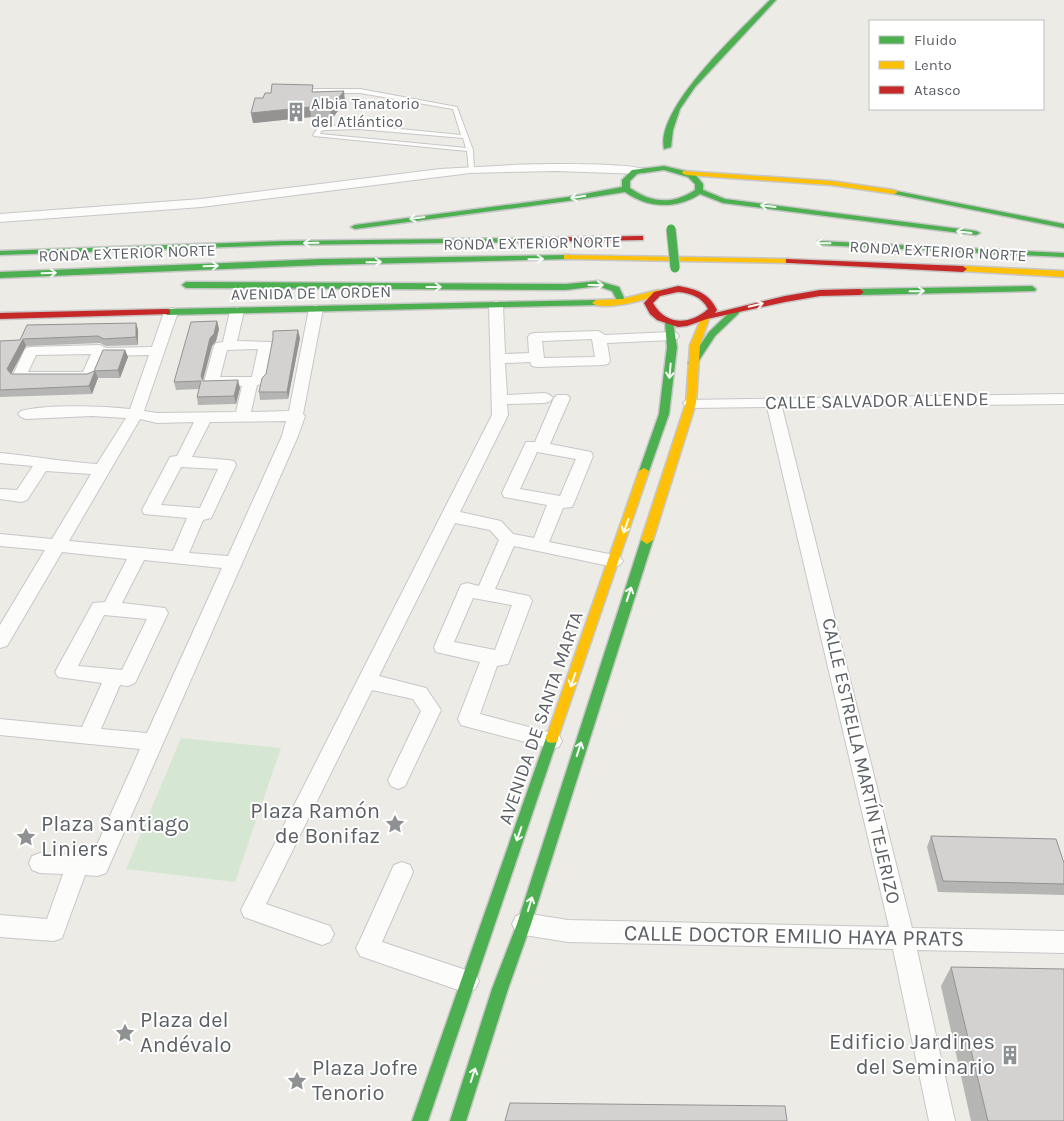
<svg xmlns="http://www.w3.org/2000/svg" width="1064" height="1121" viewBox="0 0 1064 1121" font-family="Karla,sans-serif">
	<rect width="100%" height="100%" fill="#ecebe6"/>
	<path fill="#d5e7d3" d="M 181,738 L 281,748 L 235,882 L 126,869 Z"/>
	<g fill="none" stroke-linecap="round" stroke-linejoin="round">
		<defs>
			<path id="lane" d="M 360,89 L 457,107 L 473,150 L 474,171 L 469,170 L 467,151 L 314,136 L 313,135 L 317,129 L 324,126 L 359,125 L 461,135 L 453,109 L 360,93 L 302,93 L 299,91 L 302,89 ZM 359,129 L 463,138 L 466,148 L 320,134 L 321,131 L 325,130 Z"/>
			<g id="street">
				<path d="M 513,165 C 531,164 639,162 647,171 L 641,174 L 556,171 L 470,173 L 201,207 L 0,222 L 0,214 L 201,199 L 440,169 Z"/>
				<path d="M 496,301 L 503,305 L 505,354 L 529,353 L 528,337 L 530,334 L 535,333 L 598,331 L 605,335 L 672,332 L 677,333 L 679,336 L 677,339 L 672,340 L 607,343 L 610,361 L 608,364 L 603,365 L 537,367 L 532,366 L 530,362 L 505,363 L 507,395 L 545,393 L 550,395 L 553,398 L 550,401 L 545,403 L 507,404 L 508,415 L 460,512 L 501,521 L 513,534 L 534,538 L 547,505 L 510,498 L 504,497 L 502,493 L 526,442 L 535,442 L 554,398 L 557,395 L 567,395 L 570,398 L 550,444 L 591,452 L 593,456 L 574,503 L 572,507 L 563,508 L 549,542 L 614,555 L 620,557 L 623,561 L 620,565 L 614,567 L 514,546 L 495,589 L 529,596 L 532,601 L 510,659 L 508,664 L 497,666 L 480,714 L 559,735 L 562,741 L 559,747 L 552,749 L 468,727 L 461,725 L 458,719 L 480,662 L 436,652 L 434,647 L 461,585 L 467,583 L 479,586 L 499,540 L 490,530 L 455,523 L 379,676 L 426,688 L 441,710 L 405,786 L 398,789 L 391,786 L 388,780 L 421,711 L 413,699 L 372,690 L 266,904 L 330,926 L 334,934 L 330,942 L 322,945 L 244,917 L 241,910 L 492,415 L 489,305 ZM 592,339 L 595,357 L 544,358 L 542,341 ZM 537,452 L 576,459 L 560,496 L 520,489 ZM 473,598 L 512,605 L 495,650 L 454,642 Z"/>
				<path d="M 316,305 L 323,309 L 303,414 L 305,416 L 298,436 L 106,873 L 98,876 L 85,875 L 62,938 L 54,941 L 0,937 L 0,915 L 47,919 L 63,874 L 40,873 L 32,870 L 29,863 L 32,856 L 40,853 L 92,856 L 140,749 L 0,735 L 0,719 L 82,727 L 102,683 L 58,677 L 55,672 L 93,603 L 105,602 L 127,559 L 62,552 L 7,646 L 0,648 L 0,625 L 45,550 L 0,546 L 0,534 L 52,539 L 91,474 L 46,471 L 27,500 L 21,502 L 0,499 L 0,489 L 17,490 L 33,466 L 0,463 L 0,453 C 34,456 64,462 97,464 L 126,418 L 92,416 L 26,419 L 21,417 L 18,414 L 21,411 C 46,404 103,406 130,409 L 149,355 L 104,356 L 94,379 L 89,380 L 14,380 L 12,377 L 24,351 L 26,348 L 31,347 L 100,345 L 106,348 L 152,347 L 164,312 L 171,308 L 176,309 L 178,312 L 144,411 L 157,413 L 236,412 L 242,386 L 206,385 L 204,382 L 214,346 L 216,343 L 223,342 L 230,311 L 237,307 L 244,311 L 237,341 L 271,342 L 273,345 L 266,381 L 264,384 L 257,385 L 251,412 L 289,411 L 309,309 ZM 258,349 L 252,377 L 220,377 L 227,350 ZM 91,354 L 83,372 L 28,372 L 36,355 ZM 140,419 L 157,423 L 194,422 L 177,456 L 170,457 L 168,461 L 142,510 L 144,514 L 187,518 L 173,551 L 69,541 ZM 286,421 L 282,436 L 228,556 L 189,553 L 203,520 L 211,518 L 213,514 L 236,465 L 234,461 L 228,460 L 192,457 L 210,422 ZM 181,467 L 218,469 L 200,508 L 161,505 ZM 144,560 L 222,568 L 147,733 L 101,729 L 120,685 L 128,686 L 135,683 L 168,613 L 165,608 L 122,603 ZM 104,615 L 147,619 L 122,670 L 78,666 Z"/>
				<path d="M 1064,394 L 1064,404 L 782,407 L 912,928 L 1064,931 L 1064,953 L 917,950 L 955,1121 L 929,1121 L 893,949 L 568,942 L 524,935 L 516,932 L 512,924 L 516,916 L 524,913 L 568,920 L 889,927 L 767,407 L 691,408 L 686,406 L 683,403 L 686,400 Z"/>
				<path d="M 402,862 L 410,865 L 413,872 L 382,942 L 475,973 L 479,981 L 475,989 L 467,993 L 360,956 L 356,948 L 360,940 L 394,865 Z"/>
			</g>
			<g id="fast">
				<path d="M 770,0 L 776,0 L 695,87 L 680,109 L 673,130 L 671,147 L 664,149 C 655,108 742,29 770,0 Z"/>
				<path d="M 664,166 L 694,173 L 703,184 L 703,190 L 725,199 L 976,231 L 980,233 L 976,235 L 723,203 L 700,194 C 676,210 647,208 625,192 L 568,201 L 355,229 L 351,227 L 355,225 L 568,197 L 622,187 L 622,180 L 632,170 ZM 664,170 L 688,177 L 695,184 L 695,190 C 673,205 651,203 630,188 L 630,181 L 637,174 Z"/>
				<path d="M 891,190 L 1064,224 L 1064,228 L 894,194 L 890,192 Z"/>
				<path d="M 524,238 L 527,238 L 527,242 L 284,245 L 0,255 L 0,251 L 284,241 Z"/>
				<path d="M 818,241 L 1064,253 L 1064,257 L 821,245 L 817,243 Z"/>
				<path d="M 567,255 L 570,255 L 570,259 L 321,265 L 0,278 L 0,272 L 321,259 Z"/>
				<path d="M 598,281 L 619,287 L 626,302 L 625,304 L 619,304 L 612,291 L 598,286 L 566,290 L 186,288 L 182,285 L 186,282 L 566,284 Z"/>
				<path d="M 1032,286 L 1036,289 L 1035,291 L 860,295 L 856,292 L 860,289 Z"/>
				<path d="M 596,300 L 600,303 L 599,305 L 167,315 L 163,312 L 167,309 Z"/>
				<path d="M 736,308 L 739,309 L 739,313 L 715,336 L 696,365 L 690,365 L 688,363 L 709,332 L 733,309 Z"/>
				<path d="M 669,319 L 673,322 L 677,347 L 669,414 L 649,471 L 644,474 L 639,471 L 659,414 L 667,347 L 665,322 Z"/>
				<path d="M 647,536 L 653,540 L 531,924 L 508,989 L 466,1121 L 450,1121 L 492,989 L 517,924 L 641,540 Z"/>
				<path d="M 552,733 L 557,734 L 558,738 L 428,1121 L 412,1121 L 546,738 L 547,734 Z"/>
			</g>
			<g id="slow">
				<path d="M 683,171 L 831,181 L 894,190 L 898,192 L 894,194 L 831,185 L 686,175 L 682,173 Z"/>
				<path d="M 564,255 L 789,259 L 793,261 L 789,263 L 567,259 L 564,259 Z"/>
				<path d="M 963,266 L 1064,271 L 1064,277 L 960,271 L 959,269 Z"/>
				<path d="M 658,290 L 661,291 L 661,295 C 646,299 604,312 592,303 L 596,300 L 622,299 Z"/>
				<path d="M 705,316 L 709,319 L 700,345 L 696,403 L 653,540 L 647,544 L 641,540 L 686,403 L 690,345 L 701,319 Z"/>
				<path d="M 644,468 L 649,471 L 558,738 L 557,742 L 552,743 L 547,742 L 546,738 L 639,471 Z"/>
			</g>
			<g id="jam">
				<path d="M 640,236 L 643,236 L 643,240 L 524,242 L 520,240 L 524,238 Z"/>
				<path d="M 786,259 L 963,266 L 967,269 L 963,272 L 789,263 L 786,263 Z"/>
				<path d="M 678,286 C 696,289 709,293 717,310 L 715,313 L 785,296 L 820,290 L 860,289 L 864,292 L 860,295 L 820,296 L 785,302 L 707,319 L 687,326 L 678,327 L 657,320 L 650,314 L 644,303 L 654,292 ZM 678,292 C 691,293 702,297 708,309 C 690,325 666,326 653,303 L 660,296 Z"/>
				<path d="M 167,309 L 170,310 L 170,314 L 0,319 L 0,313 Z"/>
			</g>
		</defs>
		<use href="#lane" stroke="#c8c7c7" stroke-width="2"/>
		<use href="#street" stroke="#c8c7c7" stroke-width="2"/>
		<use href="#fast" stroke="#c7c7c7" stroke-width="3"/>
		<use href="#slow" stroke="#c7c7c7" stroke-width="3"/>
		<use href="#jam" stroke="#c7c7c7" stroke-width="3"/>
		<use href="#lane" fill="#fcfcfb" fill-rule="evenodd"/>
		<use href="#street" fill="#fcfcfb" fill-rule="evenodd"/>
		<use href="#fast" fill="#4caf50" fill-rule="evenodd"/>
		<use href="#slow" fill="#ffc107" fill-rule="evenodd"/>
		<use href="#jam" fill="#c62828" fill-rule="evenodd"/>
		<defs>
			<path id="fast-bridge" d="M 671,229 L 675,268"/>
		</defs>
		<use href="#fast-bridge" stroke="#c7c7c7" stroke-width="11" stroke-linecap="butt"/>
		<use href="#fast-bridge" stroke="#4caf50" stroke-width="9"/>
	</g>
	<g fill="#b5b5b3">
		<path d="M 314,92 L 345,101 L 332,119 L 311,117 L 253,123 L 251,113 L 263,98 L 271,93 Z"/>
		<path d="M 217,321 L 219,329 L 216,341 L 212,346 L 203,381 L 240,388 L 236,404 L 198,405 L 197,397 L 199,389 L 176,390 L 174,382 Z"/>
		<path d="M 136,323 L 138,330 L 138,345 L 106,346 L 100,343 L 26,346 L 11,374 L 87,374 L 94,371 L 125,350 L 128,357 L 120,378 L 98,378 L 92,394 L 0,397 L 0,341 L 20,340 L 27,325 Z"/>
		<path d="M 300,338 L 288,399 L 260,400 L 259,392 Z"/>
		<path d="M 931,836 L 1064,863 L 1064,895 L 938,892 L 927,847 Z"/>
		<path d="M 951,967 L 1064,1121 L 971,1121 L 941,986 Z"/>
	</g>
	<g fill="#949392">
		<path d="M 344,91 L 345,101 L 332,119 L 330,109 Z"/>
		<path d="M 310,107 L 311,117 L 253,123 L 251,113 Z"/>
		<path d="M 217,321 L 219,329 L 216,341 L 212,346 L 202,383 L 201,376 L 210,338 Z"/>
		<path d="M 136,323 L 138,330 L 138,345 L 136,337 Z"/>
		<path d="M 298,330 L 300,338 L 288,399 L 287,392 Z"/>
		<path d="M 23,339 L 26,346 L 10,376 L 7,369 Z"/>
		<path d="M 125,350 L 128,357 L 120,378 L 118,370 Z"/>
		<path d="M 95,371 L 98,378 L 92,394 L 89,386 Z"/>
		<path d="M 238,380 L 240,388 L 236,404 L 234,396 Z"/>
	</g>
	<g fill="#d3d2d0" stroke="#949392">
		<path d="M 272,84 L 313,85 L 312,92 L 344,91 L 330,109 L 310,107 L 251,113 L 255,98 L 263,98 L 265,93 L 271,93 Z"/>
		<path d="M 217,321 L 214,334 L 210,338 L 201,376 L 203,381 L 238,380 L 234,396 L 197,397 L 201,381 L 174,382 L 191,322 Z"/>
		<path d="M 136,323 L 136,337 L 104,339 L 98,336 L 23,339 L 7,369 L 11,374 L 87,374 L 95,371 L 89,386 L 0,390 L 0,341 L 20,340 L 27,325 Z"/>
		<path d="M 298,330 L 287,392 L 259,392 L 262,378 L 266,374 L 273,338 L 273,331 Z"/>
		<path d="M 103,350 L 125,350 L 118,370 L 94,371 Z"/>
		<path d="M 931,836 L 1056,839 L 1064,863 L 1064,884 L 943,881 Z"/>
		<path d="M 951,967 L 1064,969 L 1064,1121 L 988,1121 Z"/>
		<path d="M 510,1103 L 785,1106 L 787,1121 L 505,1121 Z"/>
	</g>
	<defs><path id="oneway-shaft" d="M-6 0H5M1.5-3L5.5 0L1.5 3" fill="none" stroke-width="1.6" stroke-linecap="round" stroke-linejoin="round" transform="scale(1.25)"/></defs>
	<g stroke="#f6fbf6">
		<use href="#oneway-shaft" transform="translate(578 197) rotate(170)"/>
		<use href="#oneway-shaft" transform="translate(768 206) rotate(-173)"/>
		<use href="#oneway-shaft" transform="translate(417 218) rotate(172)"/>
		<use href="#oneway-shaft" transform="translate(964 232) rotate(-173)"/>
		<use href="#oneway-shaft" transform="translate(311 243) rotate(179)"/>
		<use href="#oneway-shaft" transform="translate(823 243) rotate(-179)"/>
		<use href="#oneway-shaft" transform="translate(536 259) rotate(-1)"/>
		<use href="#oneway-shaft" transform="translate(374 262) rotate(-1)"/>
		<use href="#oneway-shaft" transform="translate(211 266) rotate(-2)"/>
		<use href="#oneway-shaft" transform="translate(49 273) rotate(-2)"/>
		<use href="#oneway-shaft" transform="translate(596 285)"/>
		<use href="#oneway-shaft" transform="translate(434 287)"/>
		<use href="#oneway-shaft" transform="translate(917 291) rotate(-1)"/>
		<use href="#oneway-shaft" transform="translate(756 305) rotate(-13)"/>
		<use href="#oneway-shaft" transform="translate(670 371) rotate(95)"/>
		<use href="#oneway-shaft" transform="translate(626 526) rotate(109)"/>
		<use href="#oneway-shaft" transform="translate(629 594) rotate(-72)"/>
		<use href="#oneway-shaft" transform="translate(573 680) rotate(109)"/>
		<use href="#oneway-shaft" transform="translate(579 749) rotate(-72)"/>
		<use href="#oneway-shaft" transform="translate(519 834) rotate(109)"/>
		<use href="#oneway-shaft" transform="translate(530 904) rotate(-73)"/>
		<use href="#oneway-shaft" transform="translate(473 1075) rotate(-72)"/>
	</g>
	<defs>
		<symbol id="building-bare" viewBox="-9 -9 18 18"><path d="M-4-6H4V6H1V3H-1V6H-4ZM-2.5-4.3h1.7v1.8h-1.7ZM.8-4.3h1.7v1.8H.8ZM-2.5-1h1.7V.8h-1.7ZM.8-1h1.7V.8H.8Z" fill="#8e9092" stroke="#fff" stroke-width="2.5" paint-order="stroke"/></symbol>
		<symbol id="sight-bare" viewBox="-9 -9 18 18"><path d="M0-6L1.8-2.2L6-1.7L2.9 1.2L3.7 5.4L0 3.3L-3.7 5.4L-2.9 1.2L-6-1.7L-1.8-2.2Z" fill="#8e9092" stroke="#fff" stroke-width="2.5" paint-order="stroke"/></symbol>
	</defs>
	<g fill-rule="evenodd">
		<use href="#building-bare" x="282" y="98" width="28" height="28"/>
		<use href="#sight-bare" x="381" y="810" width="28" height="28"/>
		<use href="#sight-bare" x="12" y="823" width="28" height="28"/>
		<use href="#sight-bare" x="111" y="1019" width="28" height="28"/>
		<use href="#building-bare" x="996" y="1041" width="28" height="28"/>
		<use href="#sight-bare" x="283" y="1067" width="28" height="28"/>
	</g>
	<g text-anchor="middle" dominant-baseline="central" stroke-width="4" stroke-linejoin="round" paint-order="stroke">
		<g font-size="16" fill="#5c5f64" stroke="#fff" text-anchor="start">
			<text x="311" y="103">Albia Tanatorio<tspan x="311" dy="18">del Atlántico</tspan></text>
		</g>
		<g font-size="16" fill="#5c5f64" stroke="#fff">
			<text transform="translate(532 243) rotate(-1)">RONDA EXTERIOR NORTE</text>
			<text transform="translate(938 251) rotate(3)">RONDA EXTERIOR NORTE</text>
			<text transform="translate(127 253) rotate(-2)">RONDA EXTERIOR NORTE</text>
			<text transform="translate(311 293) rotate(-1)">AVENIDA DE LA ORDEN</text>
		</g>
		<g font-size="19" fill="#5c5f64" stroke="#fff">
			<text transform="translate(877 401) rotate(-1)">CALLE SALVADOR ALLENDE</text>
			<text transform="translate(541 718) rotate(-71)">AVENIDA DE SANTA MARTA</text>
			<text transform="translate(861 761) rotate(77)">CALLE ESTRELLA MARTÍN TEJERIZO</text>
		</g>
		<g font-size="22" fill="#5c5f64" stroke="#fff" text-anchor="start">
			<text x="380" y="811" text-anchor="end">Plaza Ramón<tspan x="380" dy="25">de Bonifaz</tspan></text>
			<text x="41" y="824">Plaza Santiago<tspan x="41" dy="25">Liniers</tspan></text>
			<text x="140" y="1020">Plaza del<tspan x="140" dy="25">Andévalo</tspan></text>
			<text x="995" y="1042" text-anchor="end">Edificio Jardines<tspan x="995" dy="25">del Seminario</tspan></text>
			<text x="312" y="1068">Plaza Jofre<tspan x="312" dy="25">Tenorio</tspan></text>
		</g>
		<g font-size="22" fill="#5c5f64" stroke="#fff">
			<text transform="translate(794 936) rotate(1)">CALLE DOCTOR EMILIO HAYA PRATS</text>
		</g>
	</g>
	<rect x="869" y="20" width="175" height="90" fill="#ffffff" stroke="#bebfc1"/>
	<rect x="879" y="36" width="25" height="8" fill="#4caf50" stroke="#bebfc1"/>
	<text x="914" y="45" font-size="15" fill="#5c5f64">Fluido</text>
	<rect x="879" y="61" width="25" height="8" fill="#ffc107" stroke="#bebfc1"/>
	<text x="914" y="70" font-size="15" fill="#5c5f64">Lento</text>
	<rect x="879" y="86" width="25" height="8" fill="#c62828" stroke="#bebfc1"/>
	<text x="914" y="95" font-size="15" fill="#5c5f64">Atasco</text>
</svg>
